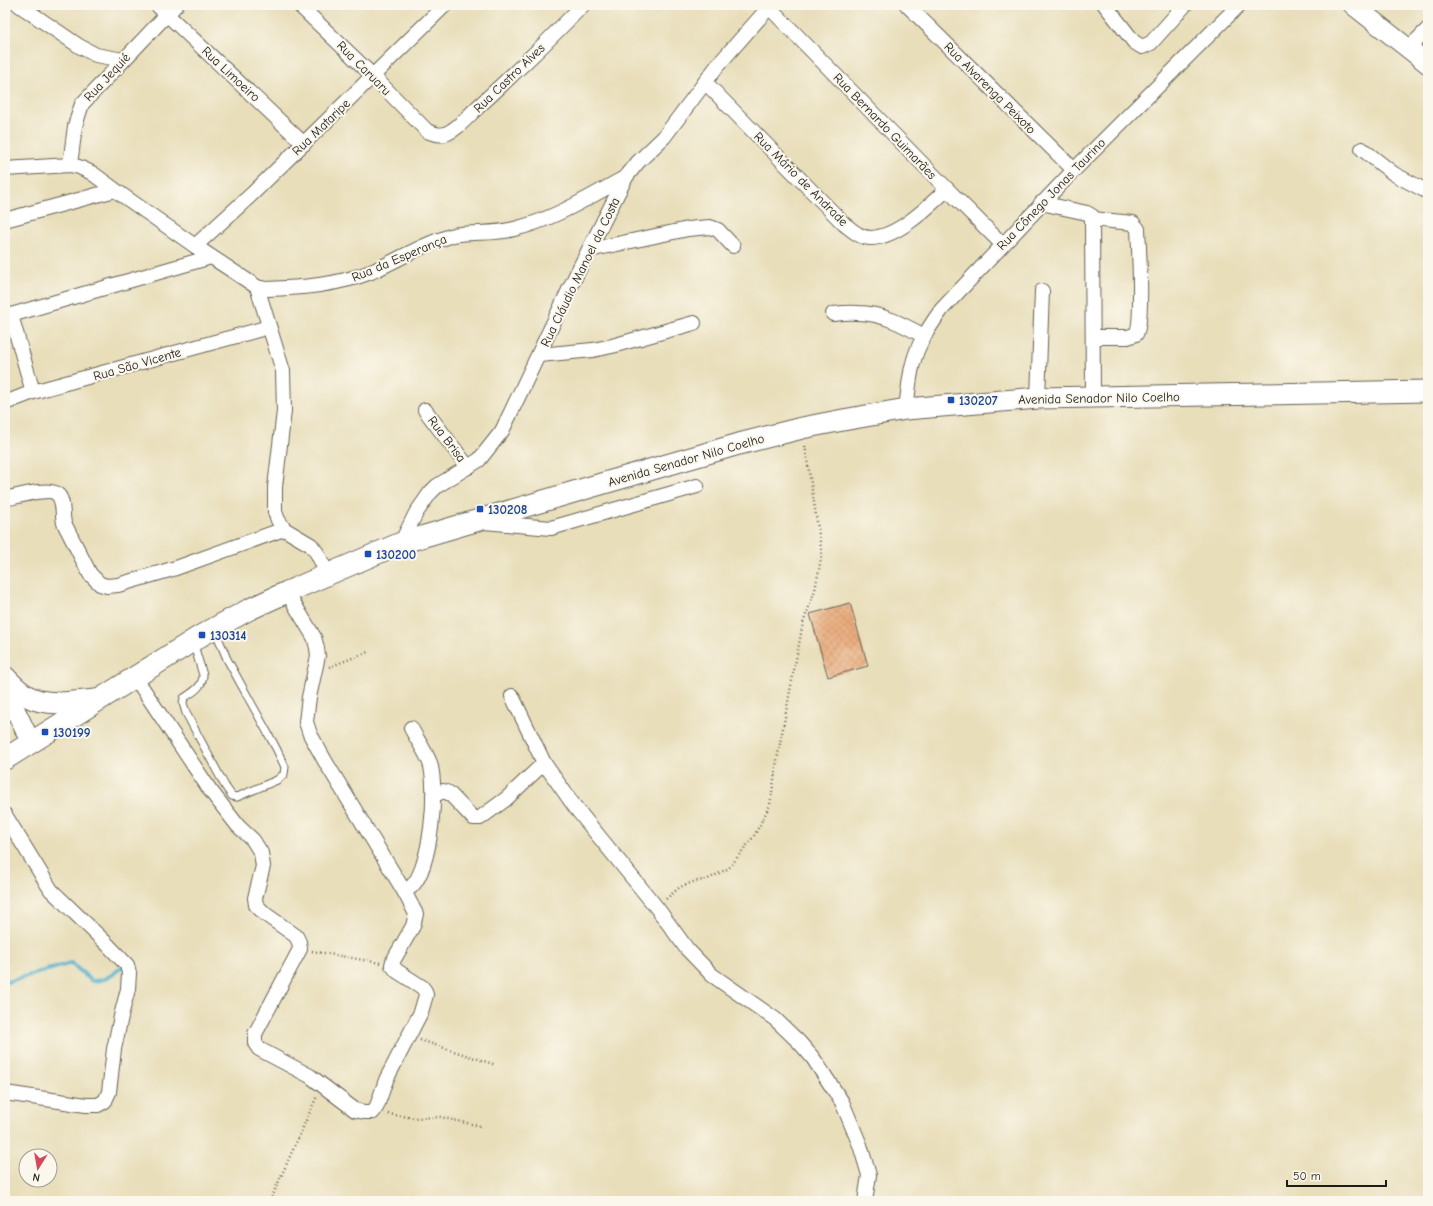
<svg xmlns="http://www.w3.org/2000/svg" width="1433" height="1206" viewBox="0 0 1433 1206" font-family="'Comic Neue',sans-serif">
	<defs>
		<pattern id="building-cross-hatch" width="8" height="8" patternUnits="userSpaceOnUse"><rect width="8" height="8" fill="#eaab7c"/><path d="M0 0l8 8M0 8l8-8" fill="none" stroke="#c8936b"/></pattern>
	</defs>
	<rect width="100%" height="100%" fill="#fbf7ec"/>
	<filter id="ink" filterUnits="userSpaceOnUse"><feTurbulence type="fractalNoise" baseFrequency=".025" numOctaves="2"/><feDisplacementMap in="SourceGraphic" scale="8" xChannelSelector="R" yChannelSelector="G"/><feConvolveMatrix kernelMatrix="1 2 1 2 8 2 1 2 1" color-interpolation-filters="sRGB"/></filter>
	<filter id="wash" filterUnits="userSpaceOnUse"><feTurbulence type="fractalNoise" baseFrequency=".012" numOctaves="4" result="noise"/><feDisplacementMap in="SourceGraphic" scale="16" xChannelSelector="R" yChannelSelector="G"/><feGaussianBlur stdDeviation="0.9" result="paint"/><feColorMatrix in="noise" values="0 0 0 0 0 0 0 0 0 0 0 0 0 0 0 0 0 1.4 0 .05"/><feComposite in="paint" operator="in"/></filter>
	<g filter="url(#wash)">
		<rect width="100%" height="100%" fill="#e8deba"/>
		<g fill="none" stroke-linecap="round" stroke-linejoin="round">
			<path stroke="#4eb0cd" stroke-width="4" d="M 5,979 L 7,982 L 71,963 L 92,981 C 105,981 113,975 123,966"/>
		</g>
		<g id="blocks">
			<path fill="url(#building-cross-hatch)" d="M 850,603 L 868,666 L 828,677 L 810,614 Z"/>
		</g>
	</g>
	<g filter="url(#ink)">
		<use href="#blocks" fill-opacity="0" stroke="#636053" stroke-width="1"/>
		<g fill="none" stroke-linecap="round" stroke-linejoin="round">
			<defs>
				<path id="lane" d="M 193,642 L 203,675 C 203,687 193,692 184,698 L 183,703 L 186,713 L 225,786 L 232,796 L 237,797 L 277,780 L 284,774 L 285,767 L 276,748 L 227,659 L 215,630"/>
				<g id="street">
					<path d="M 19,5 L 79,46 L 96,55 L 123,60"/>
					<path d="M 157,5 L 304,144"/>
					<path d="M 299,5 L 373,76 L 427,131 C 432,133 439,136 445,134 C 457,130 468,116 478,107 C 514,74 549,40 583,5"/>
					<path d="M 907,5 L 1074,170"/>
					<path d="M 1105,5 L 1134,42 L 1142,47 L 1151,43 L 1185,5"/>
					<path d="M 769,7 L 947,189 L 1002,244"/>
					<path d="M 1408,49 L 1428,29"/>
					<path d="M 705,82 L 844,224 C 852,230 860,238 871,238 C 898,237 928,207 947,189"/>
					<path d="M 1362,149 L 1394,174 L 1428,192"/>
					<path d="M 70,165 L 75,126 L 82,104 L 176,5"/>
					<path d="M 5,169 L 70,165 L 79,167 L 92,173 L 115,190 L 195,246 L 257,287 L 266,289 C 301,288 338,285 371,272 C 394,262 416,248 439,240 C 446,238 453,234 460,234 C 478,232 496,234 514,229 C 553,220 591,196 626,177"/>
					<path d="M 1041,203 L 1087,213 L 1092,216 L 1093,398"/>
					<path d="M 1092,219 L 1133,223 L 1138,229 C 1139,246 1143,324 1136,334 L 1128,337 L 1093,337"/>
					<path d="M 5,220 L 115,190"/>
					<path d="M 195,246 L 251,195 L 445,5"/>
					<path d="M 589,250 L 688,229 L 710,227 L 718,230 L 733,246"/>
					<path d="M 257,287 L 283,371 L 284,411 L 275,487 L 275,512 L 278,520 L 284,529 L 311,545 L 317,553 L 328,575"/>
					<path d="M 833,314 C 841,313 850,312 858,313 C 882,313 904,325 924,336"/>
					<path d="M 11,315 L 211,257"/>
					<path d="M 11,315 L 33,392"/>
					<path d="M 539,355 L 593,350 L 612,346 L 694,323"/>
					<path d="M 1038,398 L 1042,291"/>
					<path d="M 5,403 L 33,392 L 269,327"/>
					<path d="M 906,409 C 909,387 910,364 920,344 C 926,332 934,320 942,309 L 1074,170 L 1239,5"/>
					<path d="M 425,410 L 468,467"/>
					<path d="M 5,499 C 15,497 51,486 58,495 C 64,501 62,515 64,523 L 90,574 L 100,584 L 107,586 L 118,585 L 176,568 L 284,529"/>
					<path d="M 484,522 L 551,528 L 697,486"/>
					<path d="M 401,543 L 416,513 L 430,493 L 437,486 L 479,460 L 502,431 L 577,273 L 626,177 L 638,162 L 664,137 L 718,65 L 771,5"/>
					<path d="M 135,677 L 210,790 L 238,826 L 253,840 L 261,853 L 263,866 L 255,898 L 256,905 L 265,914 L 296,936 L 299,942 L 300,949 L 255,1034 L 255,1043 L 259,1049 L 310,1076 L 355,1110 L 364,1112 L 373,1112 L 377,1106 L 386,1080 L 421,1012 L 426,995 L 425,991 L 422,987 L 397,971 L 392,965 L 393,961 L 413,926 L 416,914 L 404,891 L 325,761 L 310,734 L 306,722 L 309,697 L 318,656 L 317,648 L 314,637 L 287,592"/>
					<path d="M 512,696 L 544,763 L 575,807 L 657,908 L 687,949 L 712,975 L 775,1019 L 799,1042 L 813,1058 L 842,1102 L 860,1145 L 869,1175 L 865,1201"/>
					<path d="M 433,796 L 443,791 L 449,793 L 473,818 L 480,818 L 506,799 L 544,763"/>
					<path d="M 5,815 L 51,890 L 106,943 L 127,965 L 129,973 L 128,989 L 122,1012 L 114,1049 L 109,1092 L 105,1101 L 98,1105 L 86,1105 L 5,1093"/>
					<path d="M 404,891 C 407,889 410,888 412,886 C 431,867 438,788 430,763 C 426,752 416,738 411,728"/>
				</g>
				<g id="secondary">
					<path d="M 1353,5 L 1428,64"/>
					<path d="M 5,688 L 31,743"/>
				</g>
				<g id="primary">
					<path d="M 5,677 C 12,684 18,691 27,696 C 48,707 73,702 95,700"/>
					<path d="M 5,759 L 202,635 L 250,609 L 287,592 L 401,543 L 594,486 L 739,444 L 802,428 L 843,420 L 906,409 L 1038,398 L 1428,391"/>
				</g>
			</defs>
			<use href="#lane" stroke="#636053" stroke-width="9"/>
			<use href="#street" stroke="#636053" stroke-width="16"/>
			<use href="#secondary" stroke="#636053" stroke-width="21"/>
			<use href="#primary" stroke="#636053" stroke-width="23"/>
			<g stroke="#636053" stroke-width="2.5" stroke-dasharray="1 3" stroke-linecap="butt">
				<path d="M 329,667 L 368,652"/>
				<path d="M 666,899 L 680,887 L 693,882 L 708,879 L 729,868 L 754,836 L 770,805 L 778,754 L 803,623 L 815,590 L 822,554 L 805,445"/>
				<path d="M 312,951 L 380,963"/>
				<path d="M 420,1040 L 496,1065"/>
				<path d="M 388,1114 L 415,1118 L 440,1117 L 480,1126"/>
				<path d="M 270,1201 L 317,1096"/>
			</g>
			<use href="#lane" stroke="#fff" stroke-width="7"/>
			<use href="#street" stroke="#fff" stroke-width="14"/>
			<use href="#secondary" stroke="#fff" stroke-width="19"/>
			<use href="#primary" stroke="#fff" stroke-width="21"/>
		</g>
	</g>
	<g fill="#1a4fb4" stroke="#fbf7ec" stroke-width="1.5">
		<rect x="947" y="396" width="8" height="8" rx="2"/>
		<rect x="476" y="505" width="8" height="8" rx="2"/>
		<rect x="364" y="550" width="8" height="8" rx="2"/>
		<rect x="198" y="631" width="8" height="8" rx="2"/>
		<rect x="41" y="728" width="8" height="8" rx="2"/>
	</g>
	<g text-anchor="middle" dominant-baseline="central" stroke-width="4" stroke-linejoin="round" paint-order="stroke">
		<g font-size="13" fill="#1c1c1c" stroke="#fbf7ec">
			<text transform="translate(364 68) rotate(45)">Rua Caruaru</text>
			<text transform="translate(231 74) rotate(43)">Rua Limoeiro</text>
			<text transform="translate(107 77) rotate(-47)">Rua Jequié</text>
			<text transform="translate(509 78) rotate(-44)">Rua Castro Alves</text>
			<text transform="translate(990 88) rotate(45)">Rua Alvarenga Peixoto</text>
			<text transform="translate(885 126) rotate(46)">Rua Bernardo Guimarães</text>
			<text transform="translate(321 127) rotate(-44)">Rua Mataripe</text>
			<text transform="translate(801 179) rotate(45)">Rua Mário de Andrade</text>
			<text transform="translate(1051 194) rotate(-46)">Rua Cônego Jonas Taurino</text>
			<text transform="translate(399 258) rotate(-23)">Rua da Esperança</text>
			<text transform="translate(580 272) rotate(-64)">Rua Cláudio Manoel da Costa</text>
			<text transform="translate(137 364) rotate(-16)">Rua São Vicente</text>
			<text transform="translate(1099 398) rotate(-1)">Avenida Senador Nilo Coelho</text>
			<text transform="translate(447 439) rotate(53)">Rua Brisa</text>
			<text transform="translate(686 460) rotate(-16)">Avenida Senador Nilo Coelho</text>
		</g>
		<g font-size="13" font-weight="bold" fill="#164399" stroke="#fbf7ec" text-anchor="start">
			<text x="959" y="400">130207</text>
			<text x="488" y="509">130208</text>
			<text x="376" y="554">130200</text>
			<text x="210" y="635">130314</text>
			<text x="53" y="732">130199</text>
		</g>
	</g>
	<rect width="1433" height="1206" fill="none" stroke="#fbf7ec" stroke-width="20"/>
	<g transform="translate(38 1168) rotate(191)"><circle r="19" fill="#fbf7ec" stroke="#a29f99"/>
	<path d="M0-3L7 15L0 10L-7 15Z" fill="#d1495b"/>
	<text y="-6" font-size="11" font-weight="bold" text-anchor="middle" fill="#1c1c1c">N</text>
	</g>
	<path d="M1287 1180v6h99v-6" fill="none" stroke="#1c1c1c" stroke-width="2"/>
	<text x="1293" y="1180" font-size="12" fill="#1c1c1c" stroke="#fbf7ec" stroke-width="3" paint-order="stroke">50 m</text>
</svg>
